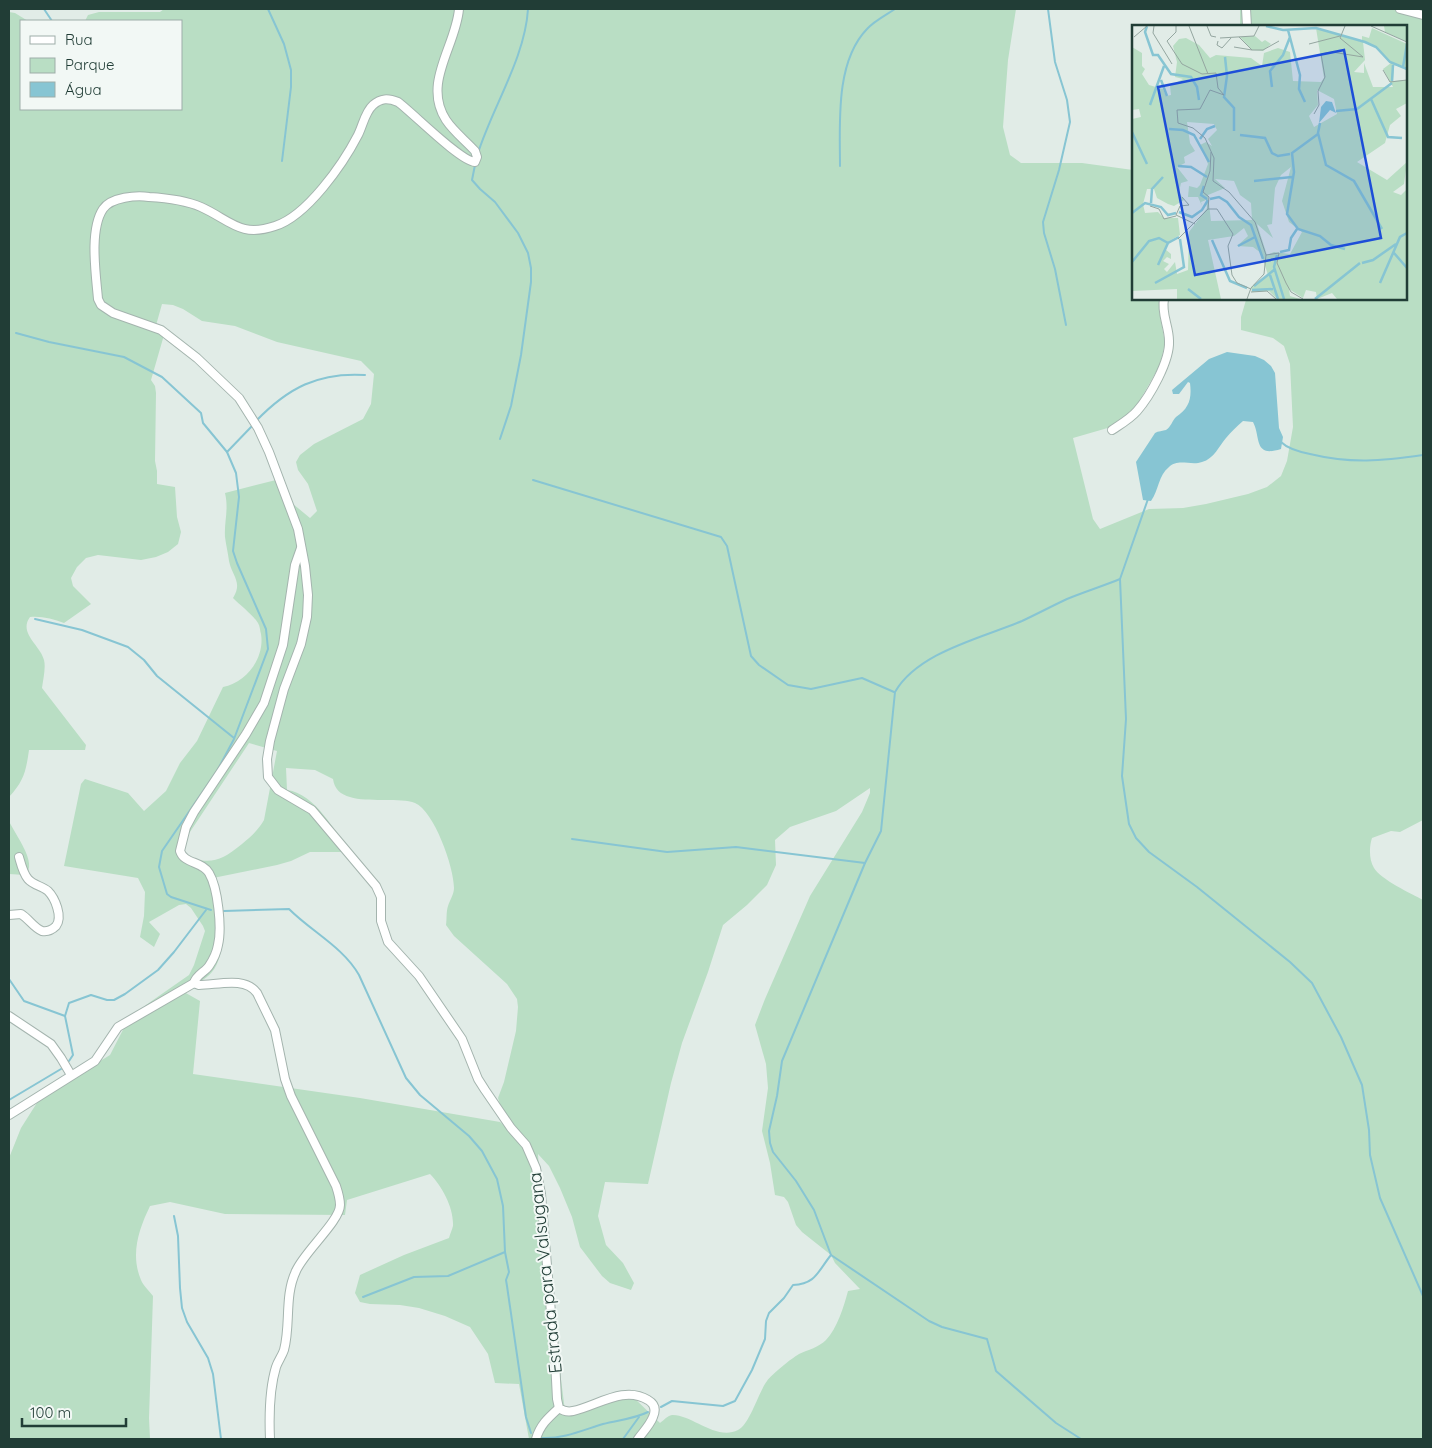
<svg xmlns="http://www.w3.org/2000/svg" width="1432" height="1448" viewBox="0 0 1432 1448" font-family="Quicksand,sans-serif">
	<rect width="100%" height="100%" fill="#e1ece7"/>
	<g fill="#b9dec4" fill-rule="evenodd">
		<path d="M 164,9 L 1016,9 L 1008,60 L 1003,127 L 1010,155 L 1021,163 L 1082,163 L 1133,170 L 1133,299 L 1161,299 L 1159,310 L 1165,343 L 1160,365 L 1132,414 L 1118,425 L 1073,438 L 1093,519 L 1100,529 L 1149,509 L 1183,508 L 1206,504 L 1248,494 L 1267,487 L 1281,476 L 1287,461 L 1293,427 L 1290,364 L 1284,346 L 1273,338 L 1241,330 L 1241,317 L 1246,300 L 1245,299 L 1406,299 L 1406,26 L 1240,26 L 1240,9 L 1423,9 L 1423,820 L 1400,832 L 1391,831 L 1372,838 C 1369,847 1369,860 1374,868 C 1380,879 1412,894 1423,900 L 1423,1439 L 529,1439 L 519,1384 L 495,1383 L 488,1354 L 470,1327 L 445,1316 L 419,1308 L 400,1305 L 370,1304 L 360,1302 L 355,1293 L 360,1275 L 404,1255 L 449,1238 C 450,1234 452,1230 453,1226 C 454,1208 442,1186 430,1174 L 347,1200 L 345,1215 L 225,1214 L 170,1202 L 150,1206 C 139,1229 130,1254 141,1280 C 143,1285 149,1291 153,1296 L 149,1418 L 150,1439 L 9,1439 L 9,1158 L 21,1128 L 40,1098 L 110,1055 L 127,1022 L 146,1005 L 189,975 L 194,965 L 205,931 L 203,926 L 191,908 L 186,904 L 179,905 L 149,922 L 160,934 L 154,947 L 140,937 L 144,916 L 145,892 L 138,878 L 64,866 L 81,784 L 85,779 L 128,793 L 144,811 L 166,791 L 180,763 L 197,741 L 223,687 C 246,683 265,658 261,634 C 260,631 260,626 258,623 C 252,614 241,606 233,598 C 243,582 232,576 229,561 C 228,553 226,545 225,537 C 224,521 229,510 225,493 L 276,480 L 287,499 L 310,518 L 317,511 L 308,484 L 298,470 L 296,462 L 300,455 L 314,444 L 363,419 L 371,404 L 374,374 L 361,361 L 277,342 L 235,326 L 202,321 L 183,309 L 173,305 L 162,304 L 155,329 L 164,335 L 151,380 L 155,386 L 156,393 L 155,461 L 157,471 L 157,484 L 175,487 L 177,517 L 181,532 L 178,544 L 168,552 L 156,557 L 141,560 L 98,555 L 86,558 L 77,567 L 71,578 L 73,586 L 91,604 L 64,623 C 53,619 42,616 30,617 C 18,633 41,646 44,660 C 46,668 43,680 42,688 L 86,745 L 85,750 L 29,750 C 26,771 24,781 9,797 L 9,12 L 15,13 L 28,21 L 21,21 L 21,109 L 181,109 L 181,21 L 85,21 L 88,15 L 99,12 L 160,12 ZM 249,743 L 277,751 L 264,820 C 259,829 251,837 242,844 C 220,862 212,864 184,857 L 182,844 ZM 286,768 L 315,770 L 333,779 C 337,811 393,794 415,803 C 434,811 454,867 454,888 C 454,894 450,900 448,906 C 446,912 447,919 446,925 L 454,936 L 507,984 L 517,999 L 518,1007 L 516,1031 L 504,1082 L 498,1098 L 508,1129 L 500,1122 L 360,1098 L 193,1074 L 200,1001 L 184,992 C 193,986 205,980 212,972 C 231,948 218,905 213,878 L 277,865 L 291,861 L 310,852 L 350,852 C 334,831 316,794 287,790 ZM 870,788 L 870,793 L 862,812 L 810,896 L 765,999 L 755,1025 L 766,1064 L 768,1088 L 762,1131 L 770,1163 L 775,1195 L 784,1197 L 788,1202 L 796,1225 L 802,1232 L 831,1255 L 835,1263 L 860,1289 L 848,1291 C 844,1306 837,1329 826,1340 C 819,1347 808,1350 799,1354 C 792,1358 772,1374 767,1381 C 758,1393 750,1424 738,1430 C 716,1441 691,1414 672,1415 C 667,1416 664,1420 660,1423 L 630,1394 C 610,1389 585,1404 565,1411 L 555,1332 L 553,1285 L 540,1187 L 538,1154 L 549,1166 L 560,1188 L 572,1217 L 580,1247 L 602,1276 L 610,1283 L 631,1290 L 634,1283 L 623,1263 L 606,1245 L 598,1216 L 605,1182 L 648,1184 L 671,1083 L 682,1043 L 708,972 L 723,925 L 747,905 L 767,885 L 776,865 L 775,840 L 790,827 L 836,811 Z"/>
		<path d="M 9,821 C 14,833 39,864 25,875 L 9,874 Z"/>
	</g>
	<path fill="#87c5d3" d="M 1227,352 L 1255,356 L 1264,360 L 1271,366 L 1275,373 L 1279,428 L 1283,437 L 1281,449 C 1253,458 1261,437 1253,422 L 1243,421 C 1237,426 1231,432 1226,438 C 1219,446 1214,459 1202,462 C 1191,466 1178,458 1169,467 C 1158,476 1159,490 1151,501 L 1143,500 L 1136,462 L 1155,433 C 1158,431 1163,431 1166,430 C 1171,427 1172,421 1176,417 C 1189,408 1192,399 1190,383 L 1188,382 L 1179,394 L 1173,394 L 1172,390 L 1209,359 Z"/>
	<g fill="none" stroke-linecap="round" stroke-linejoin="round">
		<g stroke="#87c5d3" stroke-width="2">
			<path d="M 44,9 L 52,21"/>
			<path d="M 268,9 L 284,44 L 291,70 L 291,87 L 282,161"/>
			<path d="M 1048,9 L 1055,62 L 1067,100 L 1070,122 L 1059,170 L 1043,222 L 1044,233 L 1055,269 L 1066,325"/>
			<path d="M 478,153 C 493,106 525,58 528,9"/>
			<path d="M 475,165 L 472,180 L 480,189 L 495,202 L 518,233 L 528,253 L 531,268 L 531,282 L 521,355 L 511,406 L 500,439"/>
			<path d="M 840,166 C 840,124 835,62 867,29 C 874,21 886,15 895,9"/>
			<path d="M 16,333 L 49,342 L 124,357 L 162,377 L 201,413 L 203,423 L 227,452 L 236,473 L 239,497 L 233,551 L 237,563 L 266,629 L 268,649 L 234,739 L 217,771 L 162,851 L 159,867 L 167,894 L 171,897 L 211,910"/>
			<path d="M 256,421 C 288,388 318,372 365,375"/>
			<path d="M 1281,442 C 1288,449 1300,452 1310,454 C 1351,464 1382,461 1423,455"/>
			<path d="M 227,452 L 253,425"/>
			<path d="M 533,480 L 721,537 L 727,546 L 751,656 L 759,665 L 788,685 L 811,689 L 862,678 L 894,692"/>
			<path d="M 1148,499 L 1120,579 L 1126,719 L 1122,776 L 1129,824 L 1136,838 L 1149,852 L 1197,887 L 1290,962 L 1312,983 L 1341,1037 L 1362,1085 L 1369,1130 L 1370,1155 L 1380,1198 L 1423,1296"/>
			<path d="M 35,619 L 82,630 L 128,647 L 144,660 L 157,676 L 234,738"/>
			<path d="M 572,839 L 667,852 L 736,847 L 865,863"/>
			<path d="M 224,911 L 289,909 C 312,932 343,947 359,975 L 406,1078 L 420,1095 L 469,1136 L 482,1151 L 497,1179 L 503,1206 L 505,1252 L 509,1272 L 506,1280 L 507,1286 L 526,1417 L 531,1433"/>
			<path d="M 9,979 L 24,1001 L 65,1016"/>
			<path d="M 69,1061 L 73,1055 L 65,1016 L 69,1003 L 91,995 L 107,1000 L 114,1000 L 125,994 L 158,970 L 174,952 L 206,910"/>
			<path d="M 9,1100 L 61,1069"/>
			<path d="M 174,1216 L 178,1236 L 180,1288 L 182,1308 L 187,1322 L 208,1358 L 213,1374 L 221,1439"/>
			<path d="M 363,1297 L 414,1277 L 448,1276 L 505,1252"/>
			<path d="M 661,1407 L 672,1401 L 723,1406 L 735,1401 L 752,1370 L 765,1339 L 766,1321 L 769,1313 L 784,1298 L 793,1285 C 816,1284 818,1271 831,1255"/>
			<path d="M 542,1438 C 563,1439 583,1430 603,1424 C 618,1420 634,1419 648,1412"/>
			<path d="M 623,1439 L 639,1417"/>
			<path d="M 1081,1439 L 1056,1423 L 996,1371 L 987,1339 L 942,1327 L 929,1321 L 831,1255 L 814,1210 L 796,1181 L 773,1152 L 770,1143 L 769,1131 L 777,1096 L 782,1061 L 865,863 L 881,831 L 895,692 C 918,652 982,638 1022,621 C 1037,614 1052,606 1067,599 C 1084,592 1103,586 1120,579"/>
		</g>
		<defs>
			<g id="minor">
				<path d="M 459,9 C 456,46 422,83 446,120 C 454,132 465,140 475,151 L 477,157 L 475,162 C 460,161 413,113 398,102 C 388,98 381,98 373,105 C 365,112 363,125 358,135 C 343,164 307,216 275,226 C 240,238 230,220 201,207 C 185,200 166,198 149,197 C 137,195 111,197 103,209 C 89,230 96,275 98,299 L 101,305 L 113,313 L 161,330 L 197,358 L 239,398 L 258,428 L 269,452 L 298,529 L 305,566 L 308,595 L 307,617 L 301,644 L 284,689 L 270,741 L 267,759 L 268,777 L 278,790 L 312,810 L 376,886 L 381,897 L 381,921 L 388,942 L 419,976 L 462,1039 L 478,1079 L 485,1090 L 511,1128 L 526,1145 L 536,1168 L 541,1194 L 555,1360 L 557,1399 L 559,1408 C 563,1411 568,1412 573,1411 C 597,1406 624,1385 648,1400 C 655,1404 656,1410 653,1417 C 650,1425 643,1432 638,1439"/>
				<path d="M 1246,9 L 1247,26"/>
				<path d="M 1400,9 L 1423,15"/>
				<path d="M 1112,430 C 1121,424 1130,419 1137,411 C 1150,396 1170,361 1169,341 C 1169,326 1161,314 1164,299"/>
				<path d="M 9,915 L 21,914 C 29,919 34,928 42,931 C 48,932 52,930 56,926 C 63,917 55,898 48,891 C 42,886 33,885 28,879 C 23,873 21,864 19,857"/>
				<path d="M 9,1016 L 51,1044 L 61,1058 L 71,1075"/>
				<path d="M 9,1115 L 95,1061 L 118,1027 L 194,983"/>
				<path d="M 270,1439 C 269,1416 269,1390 276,1367 C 278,1361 282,1356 284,1350 C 291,1324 284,1296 296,1271 C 304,1252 340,1221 340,1205 C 340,1198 338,1192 336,1186 L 291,1096 L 285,1079 L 275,1030 L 257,993 C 245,976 217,985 199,985 L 194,983 C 196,975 205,972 209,966 C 213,960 217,951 218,945 C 222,928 218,888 209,873 C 202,861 184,864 180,851 L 186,827 L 194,812 L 246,734 L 264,703 L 283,645 L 295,565 L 301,548"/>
				<path d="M 536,1439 C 540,1425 548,1418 559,1408"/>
			</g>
		</defs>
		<use href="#minor" stroke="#a4b4ae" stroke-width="10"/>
		<use href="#minor" stroke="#fff" stroke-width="8"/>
	</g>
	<g text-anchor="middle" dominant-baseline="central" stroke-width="4" stroke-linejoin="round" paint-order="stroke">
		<g font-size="18" fill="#213d36" stroke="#f2f8f5">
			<text transform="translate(545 1273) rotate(-96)">Estrada para Valsugana</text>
		</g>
	</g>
	<g transform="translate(1132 25)">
		<rect width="275" height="275" fill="#e1ece7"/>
		<path d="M 252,1 L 275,1 L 275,17 L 253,7 ZM 184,3 L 230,17 L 230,11 L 237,13 L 240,3 L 275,19 L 275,44 L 262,40 L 261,56 L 275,55 L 275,78 L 264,84 L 269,91 L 258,100 L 253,118 L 225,137 L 255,155 L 275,137 L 272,159 L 261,167 L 269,170 L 275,164 L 275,274 L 205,274 L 200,268 L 185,274 L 184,267 L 174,265 L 171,273 L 157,264 L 158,271 L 168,274 L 145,274 L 137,266 L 120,267 L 119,262 L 136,250 L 129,228 L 121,222 L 105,221 L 116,211 L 112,203 L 102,211 L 76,215 L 89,274 L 45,274 L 45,264 L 0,266 L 0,94 L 9,92 L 7,84 L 0,85 L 0,22 L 10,28 L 10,41 L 13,44 L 10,49 L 17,60 L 31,64 L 34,71 L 39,70 L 38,61 L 51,54 L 43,52 L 45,37 L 41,21 L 47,14 L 54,13 L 67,20 L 78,33 L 84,30 L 119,33 L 130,41 L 132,28 L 146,23 L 158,27 L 161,56 L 189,57 L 192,53 ZM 231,17 L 244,22 L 259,38 L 251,44 L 261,62 L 241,62 L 232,38 L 232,48 L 222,47 L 233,35 ZM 185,65 L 202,74 L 205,89 L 182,102 L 177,91 L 186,80 ZM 55,97 L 82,99 L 85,105 L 76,114 L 80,121 L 74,117 L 68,120 L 76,139 L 68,160 L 65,163 L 57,161 L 56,172 L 66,172 L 70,181 L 69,177 L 74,175 L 75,183 L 57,207 L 56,245 L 45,249 L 43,237 L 35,247 L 32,244 L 37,239 L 31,236 L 35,232 L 39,234 L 39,229 L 33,224 L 37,216 L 48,210 L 46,193 L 32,193 L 26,187 L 13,188 L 11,179 L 15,164 L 22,164 L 25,173 L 36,179 L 42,181 L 52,175 L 47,167 L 49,158 L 56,156 L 45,142 L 53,138 L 52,132 L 63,126 L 58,118 ZM 159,142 L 150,176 L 157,197 L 170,207 L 158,229 L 142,227 L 135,230 L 125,199 L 141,213 L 135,200 L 140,199 L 143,163 L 149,150 ZM 83,154 L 102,156 L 108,170 L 119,178 L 120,195 L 79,196 L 76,170 L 93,163 ZM 123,11 L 130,17 L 133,15 L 139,19 L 131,26 L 120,25 L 108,12 Z" fill="#b9dec4" fill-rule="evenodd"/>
		<path d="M 200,77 L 204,88 L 198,85 L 187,98 L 189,82 L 194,76 Z" fill="#87c5d3"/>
		<path fill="none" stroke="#87c5d3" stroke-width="2.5" d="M 15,1 L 13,7 L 21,30 L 26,30 L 39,49 L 59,52 L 65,62 L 67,75M 134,1 L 151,5 L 184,3 L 233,17 L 244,22 L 258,37 L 275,44M 156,5 L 168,50 L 167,64 L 173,77M 93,32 L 95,51 L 92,72 L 102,83 L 102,106M 271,42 L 275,19M 29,55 L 35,71M 260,56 L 261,40M 140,62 L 138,46 L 151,30 L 158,12M 239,74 L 256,112 L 270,113M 18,80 L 32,41M 204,86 L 225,84 L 260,58M 188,98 L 186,108 L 194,140 L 222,156 L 250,204M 37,104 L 51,105 L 62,110 L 77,137M 0,107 L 15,139M 186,109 L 160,128 L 162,147 L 155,189 L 166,204 L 188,211 L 199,220 L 213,224M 108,110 L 133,113 L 140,128 L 146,131 L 158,129M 68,114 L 75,104 L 83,101M 46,141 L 59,142 L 75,152M 122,156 L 160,152M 72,161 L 69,170 L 75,174M 78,174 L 87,172 L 95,177 L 107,192 L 119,200 L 131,234M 19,178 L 20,164 L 31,152M 47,187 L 60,192 L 70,185 L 76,175M 0,188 L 13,178 L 29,182 L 36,190 L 44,188M 80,215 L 98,256 L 115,263M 106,221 L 123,212M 148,227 L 157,225 L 159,213 L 165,204M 262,228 L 275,243M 145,230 L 142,242 L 152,274M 0,237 L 17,216 L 27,213 L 36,218M 230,238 L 241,235 L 264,219M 26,240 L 36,218 L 47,212M 138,250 L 146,274M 23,258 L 52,242 L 48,214M 248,258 L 268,212 L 275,208M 122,261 L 142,245M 56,264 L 69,274M 120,265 L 141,264M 183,274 L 228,238"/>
		<path fill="none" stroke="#94a6a0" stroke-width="1" d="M 22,1 L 21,8 L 40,39M 44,1 L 44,7 L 35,16 L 50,39 L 70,49 L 84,48 L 86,63 L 92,70 L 78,65 L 68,84 L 45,85 L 46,98 L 61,103 L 73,113 L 82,133 L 81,156 L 97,167 L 123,197 L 134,230 L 147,228 L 145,238 L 154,258 L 159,267 L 171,274M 57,1 L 76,49M 75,1 L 79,11 L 84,12M 239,1 L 275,17M 2,12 L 15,1M 107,12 L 120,25 L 131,25 L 147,16M 88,13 L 122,11 L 127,1M 86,16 L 85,20 L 90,23 L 99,13M 177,19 L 208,11M 102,22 L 120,25M 251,45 L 258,57 L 275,55M 182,89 L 187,80 L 186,66 L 193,52 L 189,29 L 200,27 L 231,32 L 208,13 L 213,1M 79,127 L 78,146 L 71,167 L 77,172 L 76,184 L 85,184 L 101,209 L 96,221 L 100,250 L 105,258 L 119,264M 50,172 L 57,180 L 48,181 L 44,190 L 63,199M 18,181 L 27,184 L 32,194 L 44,191M 46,214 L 76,184M 119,267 L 135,266 L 144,274M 115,274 L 119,263 L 132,249 L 134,230"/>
		<path fill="#1d4ed8" fill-opacity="0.15" stroke="#1d4ed8" stroke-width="2.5" d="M 212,25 L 249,213 L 63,250 L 26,62 Z"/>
		<rect width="275" height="275" fill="none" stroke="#213d36" stroke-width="2.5"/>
	</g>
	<rect width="1432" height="1448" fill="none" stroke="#213d36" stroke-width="20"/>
	<rect x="20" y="20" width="162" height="90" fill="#f2f8f5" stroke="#9eada9"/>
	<rect x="30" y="36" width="25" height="8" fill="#ffffff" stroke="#9eada9"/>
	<text x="65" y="45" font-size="15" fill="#213d36">Rua</text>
	<rect x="30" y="58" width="25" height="15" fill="#b9dec4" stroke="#9eada9"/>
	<text x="65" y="70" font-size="15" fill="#213d36">Parque</text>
	<rect x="30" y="82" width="25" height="15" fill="#87c5d3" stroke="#9eada9"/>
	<text x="65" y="95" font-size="15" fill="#213d36">Água</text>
	<path d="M22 1418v8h104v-8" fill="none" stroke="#213d36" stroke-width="2.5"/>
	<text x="30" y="1418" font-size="15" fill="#213d36" stroke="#f2f8f5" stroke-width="4" paint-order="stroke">100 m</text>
</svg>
